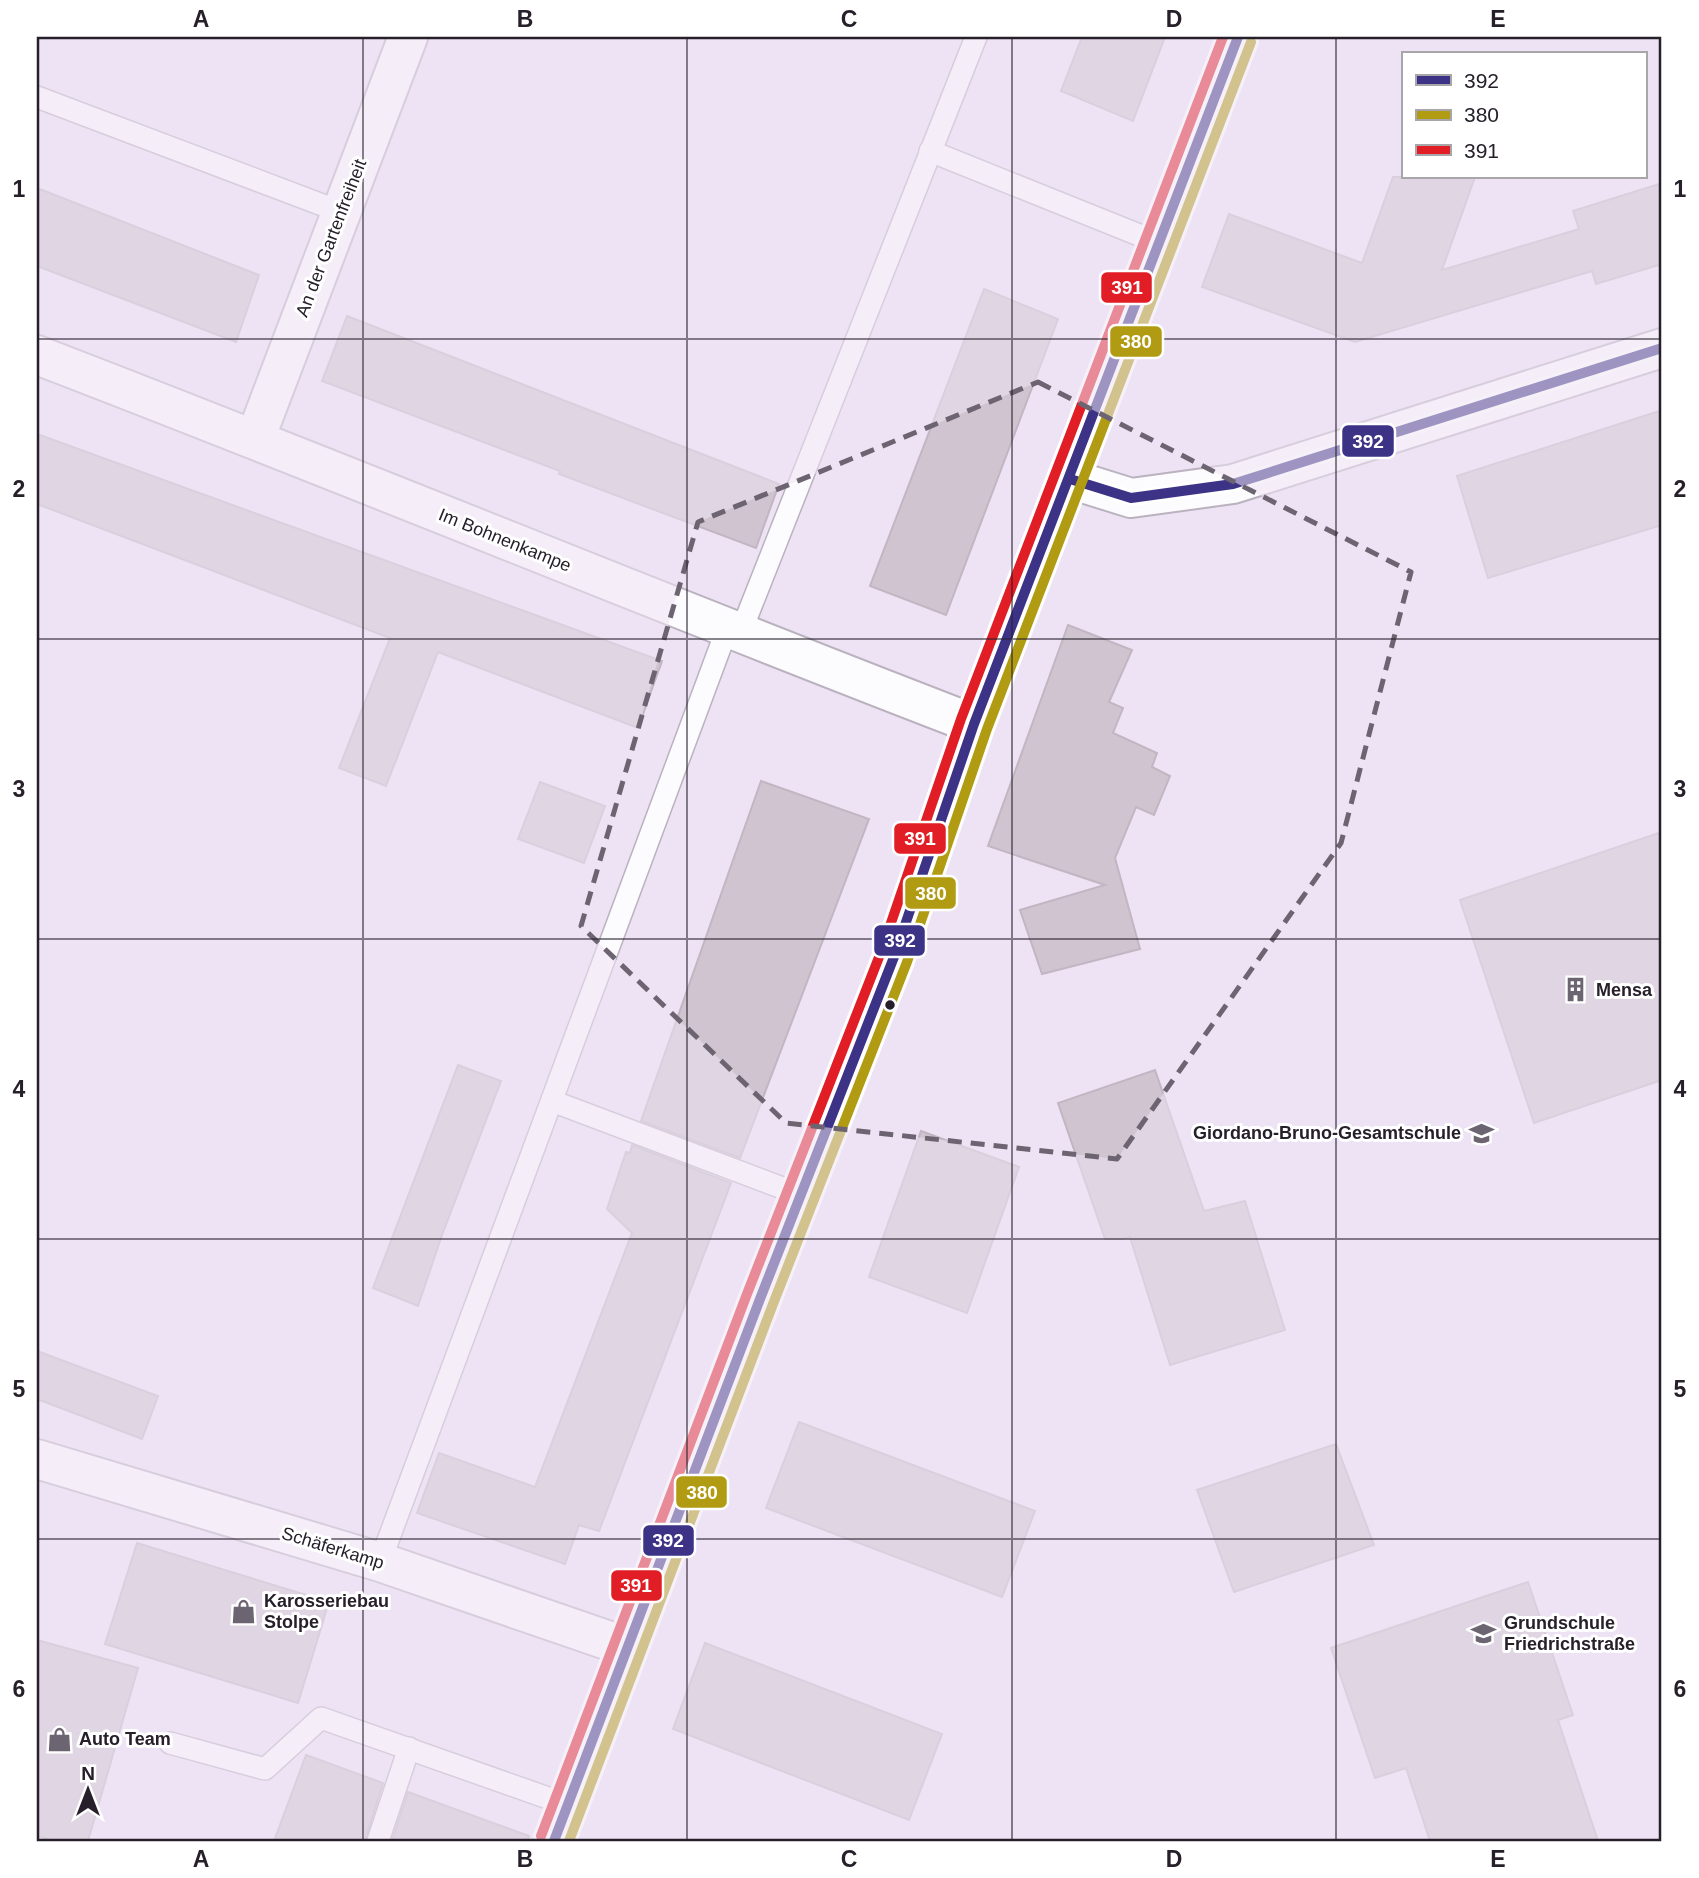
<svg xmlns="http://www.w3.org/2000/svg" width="1699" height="1878" viewBox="0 0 1699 1878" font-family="Arial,sans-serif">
	<rect width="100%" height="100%" fill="#eee3f4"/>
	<g fill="#cfc4cf" stroke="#c1b6c2" stroke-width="2">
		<path d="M 1082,37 L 1165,37 L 1133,121 L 1061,91 Z"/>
		<path d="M 1393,177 L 1475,177 L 1442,270 L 1579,229 L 1573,211 L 1662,183 L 1662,264 L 1596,284 L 1592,271 L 1355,342 L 1202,287 L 1229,214 L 1362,263 Z"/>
		<path d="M 37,188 L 259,275 L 236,342 L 37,266 Z"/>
		<path d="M 984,289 L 1058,319 L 946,615 L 870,586 Z"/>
		<path d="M 347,316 L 779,484 L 756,548 L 559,474 L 560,471 L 322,381 Z"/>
		<path d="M 1662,410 L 1662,525 L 1488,578 L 1457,476 Z"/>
		<path d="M 37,434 L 662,661 L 638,728 L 438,652 L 386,786 L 339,768 L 390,638 L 37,504 Z"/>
		<path d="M 1068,625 L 1132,650 L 1109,702 L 1123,708 L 1113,733 L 1157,753 L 1152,767 L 1170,776 L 1154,815 L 1136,807 L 1115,858 L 1140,949 L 1042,974 L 1020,910 L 1105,885 L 988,846 Z"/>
		<path d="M 761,781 L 869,819 L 740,1158 L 641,1121 Z"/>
		<path d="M 540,782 L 605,806 L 584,863 L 518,839 Z"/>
		<path d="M 1662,832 L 1662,1080 L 1534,1123 L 1460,900 Z"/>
		<path d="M 458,1065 L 501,1081 L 442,1235 L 418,1306 L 373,1288 Z"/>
		<path d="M 1155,1070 L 1204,1211 L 1245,1201 L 1285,1330 L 1170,1365 L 1130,1237 L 1123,1239 L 1105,1239 L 1058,1103 Z"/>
		<path d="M 921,1131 L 1019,1167 L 967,1313 L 869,1277 Z"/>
		<path d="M 632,1145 L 731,1183 L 599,1531 L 579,1525 L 565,1564 L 417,1513 L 439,1453 L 535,1487 L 632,1233 L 607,1209 L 626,1152 L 630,1153 Z"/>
		<path d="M 37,1351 L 158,1396 L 142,1439 L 37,1399 Z"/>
		<path d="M 799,1422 L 1035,1511 L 1002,1597 L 766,1508 Z"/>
		<path d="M 1336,1444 L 1374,1545 L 1234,1592 L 1197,1490 Z"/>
		<path d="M 137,1543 L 329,1602 L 298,1703 L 105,1644 Z"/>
		<path d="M 1528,1582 L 1573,1715 L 1558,1720 L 1598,1841 L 1430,1841 L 1406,1768 L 1375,1778 L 1331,1648 Z"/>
		<path d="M 37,1640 L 138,1668 L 88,1841 L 54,1841 L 37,1836 Z"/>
		<path d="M 705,1643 L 942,1734 L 909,1820 L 673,1729 Z"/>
		<path d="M 306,1755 L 383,1783 L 365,1841 L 274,1841 Z"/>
		<path d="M 408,1792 L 529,1836 L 528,1841 L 392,1841 Z"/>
	</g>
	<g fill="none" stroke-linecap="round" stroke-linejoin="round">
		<defs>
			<g id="lane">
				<path d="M 37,97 L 341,212"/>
				<path d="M 930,151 L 1159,243"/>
				<path d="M 740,634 L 976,37"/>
				<path d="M 552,1101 L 801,1195"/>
				<path d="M 380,1562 L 727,629"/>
				<path d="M 170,1743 L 265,1769 L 321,1718 L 568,1805"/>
				<path d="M 378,1841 L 409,1748"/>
			</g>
			<g id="street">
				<path d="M 37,355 C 350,475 661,604 974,724"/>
				<path d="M 255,439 L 408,37"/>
				<path d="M 1070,479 L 1131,498 L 1233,484 L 1662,348"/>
				<path d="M 37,1459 L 380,1562 L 627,1647"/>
			</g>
			<path id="secondary" d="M 554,1841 L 760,1299 L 894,957 L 974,724 L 1238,37"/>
		</defs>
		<use href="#lane" stroke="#bab2bf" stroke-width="24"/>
		<use href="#street" stroke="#bab2bf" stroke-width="42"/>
		<use href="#secondary" stroke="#bab2bf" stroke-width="42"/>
		<use href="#lane" stroke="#fcfbfd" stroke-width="21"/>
		<use href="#street" stroke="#fcfbfd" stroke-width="38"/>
		<use href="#secondary" stroke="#f6f4f9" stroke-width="38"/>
		<defs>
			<g id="bus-1">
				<path d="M 1070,479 L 1131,498 L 1233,484 L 1662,348"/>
				<path d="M 554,1841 L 760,1299 L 894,957 L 974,724 L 1238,37"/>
			</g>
			<path id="bus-2" d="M 569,1841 L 773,1304 L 907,962 L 987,729 L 1251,42"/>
			<path id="bus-3" d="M 541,1836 L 747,1294 L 881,952 L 961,719 L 1223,37"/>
		</defs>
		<use href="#bus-1" stroke="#fff" stroke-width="16"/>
		<use href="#bus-2" stroke="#fff" stroke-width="16"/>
		<use href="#bus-3" stroke="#fff" stroke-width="16"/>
		<use href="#bus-1" stroke="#3d3386" stroke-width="10"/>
		<use href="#bus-2" stroke="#b09b12" stroke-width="10"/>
		<use href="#bus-3" stroke="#e11e26" stroke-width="10"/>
	</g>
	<path d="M0 0H1699V1878H0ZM 1038,382 L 1411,572 L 1341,843 L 1117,1159 L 786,1123 L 581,926 L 698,522 Z" fill="#eee3f4" fill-opacity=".55" fill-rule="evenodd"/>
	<path fill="none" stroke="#6d6471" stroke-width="5" stroke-dasharray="14 9" stroke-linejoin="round" d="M 1038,382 L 1411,572 L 1341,843 L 1117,1159 L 786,1123 L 581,926 L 698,522 Z"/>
	<path fill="none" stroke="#27202b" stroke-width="2" stroke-opacity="0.55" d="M 363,37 L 363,1841M 687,37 L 687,1841M 1012,37 L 1012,1841M 1336,37 L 1336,1841M 37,339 L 1662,339M 37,639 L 1662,639M 37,939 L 1662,939M 37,1239 L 1662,1239M 37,1539 L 1662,1539"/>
	<defs>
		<symbol id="building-bare" viewBox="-9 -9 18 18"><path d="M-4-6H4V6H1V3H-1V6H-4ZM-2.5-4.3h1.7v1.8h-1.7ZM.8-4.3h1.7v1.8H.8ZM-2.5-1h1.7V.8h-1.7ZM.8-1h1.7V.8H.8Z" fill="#6d6471" stroke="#fff" stroke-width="2.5" paint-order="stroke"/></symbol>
		<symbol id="school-bare" viewBox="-9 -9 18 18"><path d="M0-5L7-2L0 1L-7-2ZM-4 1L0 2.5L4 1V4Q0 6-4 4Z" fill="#6d6471" stroke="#fff" stroke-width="2.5" paint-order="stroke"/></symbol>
		<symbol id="shop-bare" viewBox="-9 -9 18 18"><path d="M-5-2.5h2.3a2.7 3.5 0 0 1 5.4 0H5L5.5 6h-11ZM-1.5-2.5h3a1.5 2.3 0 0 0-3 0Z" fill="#6d6471" stroke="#fff" stroke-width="2.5" paint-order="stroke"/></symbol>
	</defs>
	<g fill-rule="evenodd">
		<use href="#building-bare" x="1558" y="972" width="35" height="35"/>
		<use href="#school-bare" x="1464" y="1116" width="35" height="35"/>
		<use href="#shop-bare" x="226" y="1594" width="35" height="35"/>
		<use href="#school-bare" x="1466" y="1616" width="35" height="35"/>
		<use href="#shop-bare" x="42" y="1722" width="35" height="35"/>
	</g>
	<circle fill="#27202b" stroke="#fff" stroke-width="2.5" cx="890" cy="1005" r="6"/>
	<g text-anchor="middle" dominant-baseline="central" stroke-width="6" stroke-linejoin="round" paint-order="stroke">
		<g font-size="18" fill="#27202b" stroke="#fff">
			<text transform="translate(331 238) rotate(-69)">An der Gartenfreiheit</text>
			<text transform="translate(505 540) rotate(22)">Im Bohnenkampe</text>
			<text transform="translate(333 1548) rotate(17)">Schäferkamp</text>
		</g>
		<g font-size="18" font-weight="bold" fill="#27202b" stroke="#fff" text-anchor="start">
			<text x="1596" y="990">Mensa</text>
			<text x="1461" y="1133" text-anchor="end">Giordano-Bruno-Gesamtschule</text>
			<text x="264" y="1601">Karosseriebau<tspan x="264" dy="21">Stolpe</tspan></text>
			<text x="1504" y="1623">Grundschule<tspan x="1504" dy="21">Friedrichstraße</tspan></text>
			<text x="79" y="1739">Auto Team</text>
		</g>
	</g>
	<g stroke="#fff" stroke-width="2.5">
		<rect x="1100" y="271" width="53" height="33" rx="7" fill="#e11e26"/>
		<rect x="1109" y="325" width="54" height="33" rx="7" fill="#b09b12"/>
		<rect x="1341" y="424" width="54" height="34" rx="7" fill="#3d3386"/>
		<rect x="893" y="822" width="54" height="33" rx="7" fill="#e11e26"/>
		<rect x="904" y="876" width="53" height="34" rx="7" fill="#b09b12"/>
		<rect x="873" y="924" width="53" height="33" rx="7" fill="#3d3386"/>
		<rect x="675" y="1475" width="53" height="34" rx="7" fill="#b09b12"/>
		<rect x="642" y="1524" width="53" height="33" rx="7" fill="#3d3386"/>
		<rect x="610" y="1569" width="53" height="33" rx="7" fill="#e11e26"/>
	</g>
	<g font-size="19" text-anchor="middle" font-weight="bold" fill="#fff">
		<text x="1127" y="294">391</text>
		<text x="1136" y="348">380</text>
		<text x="1368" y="448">392</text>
		<text x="920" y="845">391</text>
		<text x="931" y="900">380</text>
		<text x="900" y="947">392</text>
		<text x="702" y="1499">380</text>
		<text x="668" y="1547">392</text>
		<text x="636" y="1592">391</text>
	</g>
	<rect width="1699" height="1878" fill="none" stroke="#ffffff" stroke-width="77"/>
	<rect x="1402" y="52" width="245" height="126" fill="#ffffff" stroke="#a9a6aa" stroke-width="2"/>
	<rect x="1416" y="75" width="35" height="10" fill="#3d3386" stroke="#a9a6aa" stroke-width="2"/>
	<text x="1464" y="88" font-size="21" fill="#27202b">392</text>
	<rect x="1416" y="110" width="35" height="10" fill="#b09b12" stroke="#a9a6aa" stroke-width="2"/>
	<text x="1464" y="122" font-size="21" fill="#27202b">380</text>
	<rect x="1416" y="145" width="35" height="10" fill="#e11e26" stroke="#a9a6aa" stroke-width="2"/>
	<text x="1464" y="158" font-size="21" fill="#27202b">391</text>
	<g transform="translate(88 1790)" stroke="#ffffff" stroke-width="5" paint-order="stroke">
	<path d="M0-5L12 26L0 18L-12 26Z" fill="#27202b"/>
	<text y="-10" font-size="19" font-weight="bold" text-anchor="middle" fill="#27202b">N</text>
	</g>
	<rect x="38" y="38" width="1622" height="1802" fill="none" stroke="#27202b" stroke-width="2.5"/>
	<g font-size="23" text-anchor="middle" font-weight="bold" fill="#27202b">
		<text x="201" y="27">A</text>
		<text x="525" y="27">B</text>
		<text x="849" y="27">C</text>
		<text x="1174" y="27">D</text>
		<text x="1498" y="27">E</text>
		<text x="19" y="197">1</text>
		<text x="1680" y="197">1</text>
		<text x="19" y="497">2</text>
		<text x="1680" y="497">2</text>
		<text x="19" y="797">3</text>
		<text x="1680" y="797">3</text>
		<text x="19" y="1097">4</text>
		<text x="1680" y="1097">4</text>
		<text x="19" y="1397">5</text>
		<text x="1680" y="1397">5</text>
		<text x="19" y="1697">6</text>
		<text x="1680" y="1697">6</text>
		<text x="201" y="1867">A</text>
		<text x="525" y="1867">B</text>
		<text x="849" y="1867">C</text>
		<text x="1174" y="1867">D</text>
		<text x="1498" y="1867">E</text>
	</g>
</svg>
